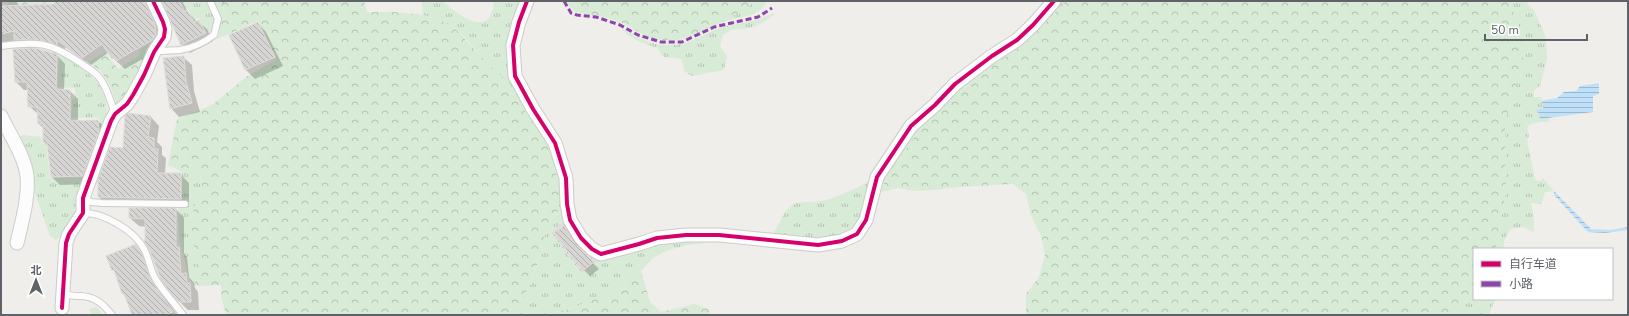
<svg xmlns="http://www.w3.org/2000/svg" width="1629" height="316" viewBox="0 0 1629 316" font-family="'Nunito Sans','Noto Sans SC',sans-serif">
	<defs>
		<pattern id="industrial-furrows" width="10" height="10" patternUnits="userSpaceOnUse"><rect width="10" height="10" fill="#dfddda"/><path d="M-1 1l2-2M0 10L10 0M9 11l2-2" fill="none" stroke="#b8b7b5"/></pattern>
		<pattern id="grass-tufts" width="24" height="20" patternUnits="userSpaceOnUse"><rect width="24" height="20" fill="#d8ebd6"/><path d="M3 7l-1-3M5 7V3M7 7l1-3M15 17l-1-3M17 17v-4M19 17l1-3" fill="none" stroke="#b2c2b1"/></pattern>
		<pattern id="forest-crowns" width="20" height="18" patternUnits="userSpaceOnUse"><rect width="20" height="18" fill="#d8ebd6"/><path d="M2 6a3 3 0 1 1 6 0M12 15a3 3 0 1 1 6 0" fill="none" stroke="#b2c2b1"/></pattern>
		<pattern id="water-rules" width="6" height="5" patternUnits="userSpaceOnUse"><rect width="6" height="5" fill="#bfe0f9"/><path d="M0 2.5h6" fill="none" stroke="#9eb9cd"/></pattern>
		<pattern id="building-back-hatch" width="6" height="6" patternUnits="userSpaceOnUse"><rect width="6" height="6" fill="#d6d5d3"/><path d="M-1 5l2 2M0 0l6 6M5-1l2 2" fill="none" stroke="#b1b0af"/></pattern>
	</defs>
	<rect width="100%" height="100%" fill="#efeeea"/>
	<path fill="url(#industrial-furrows)" d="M 566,218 L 603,258 L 582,274 L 551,233 Z"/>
	<g fill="url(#grass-tufts)">
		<path d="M 181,1 L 207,1 C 213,11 218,20 211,31 L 207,33 L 199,18 L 194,20 L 187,8 L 185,9 Z"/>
		<path d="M 422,1 L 443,1 C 452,9 475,30 488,19 C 492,14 493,7 494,1 L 523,1 L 511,61 L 559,161 L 566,218 L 551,233 L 582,274 L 603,258 L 639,248 L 686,238 L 751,243 L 712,242 L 688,245 L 668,250 L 653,258 L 641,271 L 625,281 L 610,293 L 591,301 L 570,309 L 542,315 L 511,315 L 530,286 L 537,265 L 543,240 L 550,222 L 558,211 L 560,188 L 553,160 L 543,132 L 469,42 L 451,24 L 423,15 Z"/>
		<path d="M 566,1 L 572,1 L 580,13 L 573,11 Z"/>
		<path d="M 756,1 L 767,1 C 760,17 739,17 724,21 Z"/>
		<path d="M 1059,1 L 1066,1 L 1026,43 L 970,80 L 920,129 L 885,180 L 881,192 L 881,179 L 913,128 Z"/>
		<path d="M 1508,1 L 1527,1 L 1528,5 L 1533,9 L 1544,32 L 1546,40 L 1547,59 L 1540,86 C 1535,89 1533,91 1534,97 L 1542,97 L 1541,101 L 1544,106 L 1543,108 L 1536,111 L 1539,113 L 1540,118 L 1550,118 L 1548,122 C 1543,122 1530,122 1528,127 C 1527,130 1529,134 1529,137 L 1527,140 L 1535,179 L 1538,181 L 1542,180 L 1543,178 L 1554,191 L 1545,192 L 1541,204 L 1531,203 L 1534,219 L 1534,232 L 1523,227 L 1510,229 L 1504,241 L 1504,249 L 1496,249 L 1506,191 L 1505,125 L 1511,97 L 1521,73 L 1518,21 Z"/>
		<path d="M 776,13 C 767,21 756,27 744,29 C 734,30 733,28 723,35 L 720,46 L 727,56 L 724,70 L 692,76 L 684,71 L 682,60 L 678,58 L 664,57 L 657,48 L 640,42 L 628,35 L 620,27 C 634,34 646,43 662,45 C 685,47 694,39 714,30 C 728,24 744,24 759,19 C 765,17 769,14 776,13 Z"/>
		<path d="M 59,53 C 82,67 110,84 107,116 C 107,123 103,132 100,139 L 99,118 L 71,118 L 72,100 L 75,99 L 75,88 L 58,87 Z"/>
		<path d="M 24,135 L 41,137 L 42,144 L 46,144 L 50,178 L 85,177 L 72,218 L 60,237 L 56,240 L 50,236 L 35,193 L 34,178 L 18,140 L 20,136 Z"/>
		<path d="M 191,169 L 201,174 L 200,187 L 190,223 L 197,262 L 194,286 L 189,278 L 179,238 L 178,206 L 187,206 L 189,204 L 186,202 L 182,202 L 182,172 Z"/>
		<path d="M 875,178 L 855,232 L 819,243 L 770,236 C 780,227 781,213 791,206 C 799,200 811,203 821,201 C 840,197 858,187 875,178 Z"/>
		<path d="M 1474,288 L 1474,299 L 1495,299 L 1489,315 L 1456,315 Z"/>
		<path d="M 97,307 L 103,315 L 92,315 L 89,309 Z"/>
	</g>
	<g fill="url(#forest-crowns)">
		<path d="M 9,1 L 52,1 L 52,3 L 7,6 Z"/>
		<path d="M 213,1 L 364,1 L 367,12 L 395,12 L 423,15 L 451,24 L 486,62 L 508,82 L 526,113 L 543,132 L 553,160 L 560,188 L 558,211 L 550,222 L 543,240 L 537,265 L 530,286 L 511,315 L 226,315 L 221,296 L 221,285 L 194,286 L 197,262 L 190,223 L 200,187 L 201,174 L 191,170 L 182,172 L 168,165 L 177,119 L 212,105 L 246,77 L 277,59 L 258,21 L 217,39 C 223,25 219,15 213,1 Z"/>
		<path d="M 572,1 L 756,1 C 741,13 701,35 682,39 C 674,41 663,40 655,39 C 643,36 633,28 622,23 C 609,17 594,15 580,13 Z"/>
		<path d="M 1066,1 L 1508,1 L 1518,21 L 1524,49 L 1521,73 L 1511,97 L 1505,125 L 1506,191 L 1496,249 L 1474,249 L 1474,288 L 1456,315 L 1026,315 L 1026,294 L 1039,277 L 1045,255 L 1041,236 L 1031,215 L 1026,194 L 1013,184 L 958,187 L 935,190 L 915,191 L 899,188 L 881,192 L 885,180 L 920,129 L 970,80 L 1026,43 Z"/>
		<path d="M 157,39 L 138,77 L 120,104 L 116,102 L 110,86 L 101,71 L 88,62 L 105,52 L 118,69 L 140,55 L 139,50 Z"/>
		<path d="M 641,271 L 650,302 L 661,312 L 695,304 L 710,310 L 710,315 L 542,315 L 570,309 L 610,293 L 625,281 Z"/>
	</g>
	<g fill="url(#water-rules)">
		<path d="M 1599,83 L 1599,94 L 1593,96 L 1593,112 L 1540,119 L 1539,113 L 1535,111 L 1543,108 L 1544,106 L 1541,101 L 1557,98 L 1564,92 L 1576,91 L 1580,86 Z"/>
		<path d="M 1554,191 L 1591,229 L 1610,230 L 1628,227 L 1628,230 L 1605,233 L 1588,232 L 1554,195 Z"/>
	</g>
	<g fill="#0003">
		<path d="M 1,1 L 16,1 L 20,7 L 55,5 L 76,1 L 182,1 L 188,12 L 197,22 L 198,21 L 207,29 L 213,41 L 190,53 L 182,44 L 163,2 L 159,2 L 165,39 L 160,49 L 125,69 L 113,58 L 109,52 L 91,65 L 65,47 L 65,52 L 44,47 L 31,48 L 57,55 L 65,64 L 64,90 L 70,91 L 78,99 L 78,122 L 98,121 L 106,129 L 90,184 L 60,185 L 51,176 L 48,146 L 44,143 L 44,129 L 39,124 L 38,114 L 29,106 L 28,90 L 24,90 L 16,82 L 25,50 L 17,42 L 1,45 Z"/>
		<path d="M 220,1 L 227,1 L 223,3 Z"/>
		<path d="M 258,23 L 266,32 L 283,66 L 255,79 L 246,70 L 230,36 Z"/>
		<path d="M 183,57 L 192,65 L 194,91 L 200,112 L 179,117 L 171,108 Z"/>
		<path d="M 151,117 L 159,126 L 157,142 L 162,147 L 162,155 L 166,158 L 165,174 L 180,174 L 189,183 L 189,207 L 107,206 L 99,197 L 99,179 Z"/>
		<path d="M 176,209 L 184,218 L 184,254 L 187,257 L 189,277 L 194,283 L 195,288 L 198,292 L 199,310 L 188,310 L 179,301 L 146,227 L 139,226 L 130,218 Z"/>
		<path d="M 564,227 L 570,233 L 581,251 L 599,269 L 590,276 L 584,270 Z"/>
		<path d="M 135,246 L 144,255 L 160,290 L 177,315 L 139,315 L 123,293 L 116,273 L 113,270 Z"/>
	</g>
	<g fill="url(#building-back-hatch)" stroke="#deddd9">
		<path d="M 54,1 L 145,1 L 155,25 L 156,34 L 152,40 L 116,61 L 114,58 L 112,59 L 102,44 L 82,58 L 57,40 L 57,45 L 35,39 L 14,40 L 14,31 L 1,34 L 1,6 L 54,4 Z"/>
		<path d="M 162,1 L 179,1 L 185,12 L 187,10 L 194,22 L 199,20 L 206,33 L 181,45 Z"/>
		<path d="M 258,22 L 275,57 L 245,70 L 229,35 Z"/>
		<path d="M 35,48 L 57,54 L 56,89 L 70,90 L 70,121 L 98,120 L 99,132 L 82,176 L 51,177 L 47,143 L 43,143 L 43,124 L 38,124 L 37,107 L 28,107 L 27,82 L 15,82 L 13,49 Z"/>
		<path d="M 184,56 L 186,81 L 192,103 L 170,109 L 163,58 Z"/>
		<path d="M 128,113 L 151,116 L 148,137 L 154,138 L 154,149 L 158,149 L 157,173 L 181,173 L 181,199 L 98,197 L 98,179 L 110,147 L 123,148 L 125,116 Z"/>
		<path d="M 129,208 L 176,208 L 176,247 L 179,247 L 181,274 L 186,273 L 187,283 L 190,283 L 191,302 L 178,302 L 161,280 L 150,251 L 144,241 L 145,241 L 145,219 L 129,218 Z"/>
		<path d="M 564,226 L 575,244 L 594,262 L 583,271 L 554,233 Z"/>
		<path d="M 136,244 L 142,254 L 151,280 L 173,312 L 164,315 L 132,315 L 124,294 L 122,294 L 114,270 L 112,271 L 106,256 Z"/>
	</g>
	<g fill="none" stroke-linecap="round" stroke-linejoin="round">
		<defs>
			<g id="lane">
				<path d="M 1,46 C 39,41 50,42 82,64 C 89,69 96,72 101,80 C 108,90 111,103 115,114"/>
				<path d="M 155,52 C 164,50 172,51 180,50 C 193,48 205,42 214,35 L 218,19 L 210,1"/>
				<path d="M 84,198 L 91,202 L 102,203 L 185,204"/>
				<path d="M 83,213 C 103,212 135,231 144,249 C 149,258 150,269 155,278 C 161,289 175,304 183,315"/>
				<path d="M 63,293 C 69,296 73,296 79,296 C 95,296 103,304 112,315"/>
			</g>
			<g id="street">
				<path d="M 527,1 L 519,22 L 513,45 L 515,76 L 533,109 L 555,143 L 566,178 L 567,204 L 570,220 L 581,238 L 592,249 L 601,254 L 639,244 L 657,238 L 686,235 L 719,235 L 818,245 L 842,241 L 857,234 L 866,220 L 877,177 L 911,126 L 935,105 L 955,84 L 992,56 L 1017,40 L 1033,25 L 1054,1"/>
				<path d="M 1,116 C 9,133 25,157 27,176 C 29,198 22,221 17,243"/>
				<path d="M 62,308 L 66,243 L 69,234 L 83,213 L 83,198 L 111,121 L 115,114 L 127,104 L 133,95 L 144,75 L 154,52 L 164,37 L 165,29 L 163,22 L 153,1"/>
			</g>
		</defs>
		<use href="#lane" stroke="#cbcccc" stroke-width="8"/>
		<use href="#street" stroke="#cbcccc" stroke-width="15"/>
		<use href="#lane" stroke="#fdfcfc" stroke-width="6"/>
		<use href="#street" stroke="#fdfcfc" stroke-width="13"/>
		<path stroke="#8e44ad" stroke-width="3" stroke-dasharray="6 3" stroke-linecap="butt" d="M 564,1 L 571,13 L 577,15 L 596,17 L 620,25 L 638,35 L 661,42 L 682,42 L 714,27 L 758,17 L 772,8"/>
		<defs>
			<g id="cycleway">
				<path d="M 527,1 L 519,22 L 513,45 L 515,76 L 533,109 L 555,143 L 566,178 L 567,204 L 570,220 L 581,238 L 592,249 L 601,254 L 639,244 L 657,238 L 686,235 L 719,235 L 818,245 L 842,241 L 857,234 L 866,220 L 877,177 L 911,126 L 935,105 L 955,84 L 992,56 L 1017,40 L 1033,25 L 1054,1"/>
				<path d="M 62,308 L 66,243 L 69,234 L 83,213 L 83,198 L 111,121 L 115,114 L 127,104 L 133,95 L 144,75 L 154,52 L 164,37 L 165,29 L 163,22 L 153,1"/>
			</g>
		</defs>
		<use href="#cycleway" stroke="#fff" stroke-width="6"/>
		<use href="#cycleway" stroke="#d6006c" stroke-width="4"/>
	</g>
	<rect width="1629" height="316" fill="none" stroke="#5f6368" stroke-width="4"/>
	<rect x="1473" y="248" width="140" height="52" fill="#ffffff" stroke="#bfc1c3"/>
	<rect x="1481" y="261" width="20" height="6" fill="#d6006c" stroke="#bfc1c3"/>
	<text x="1509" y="268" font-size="12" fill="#5f6368">自行车道</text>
	<rect x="1481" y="281" width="20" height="6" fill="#8e44ad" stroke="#bfc1c3"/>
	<text x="1509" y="288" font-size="12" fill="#5f6368">小路</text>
	<g transform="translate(36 280)" stroke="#ffffff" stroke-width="3" paint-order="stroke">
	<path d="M0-3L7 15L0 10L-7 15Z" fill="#5f6368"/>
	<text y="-6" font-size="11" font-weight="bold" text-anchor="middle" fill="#5f6368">北</text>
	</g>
	<path d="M1485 34v6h102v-6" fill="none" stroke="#5f6368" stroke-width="2"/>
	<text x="1491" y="34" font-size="12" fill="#5f6368" stroke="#ffffff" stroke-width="3" paint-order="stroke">50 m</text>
</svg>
